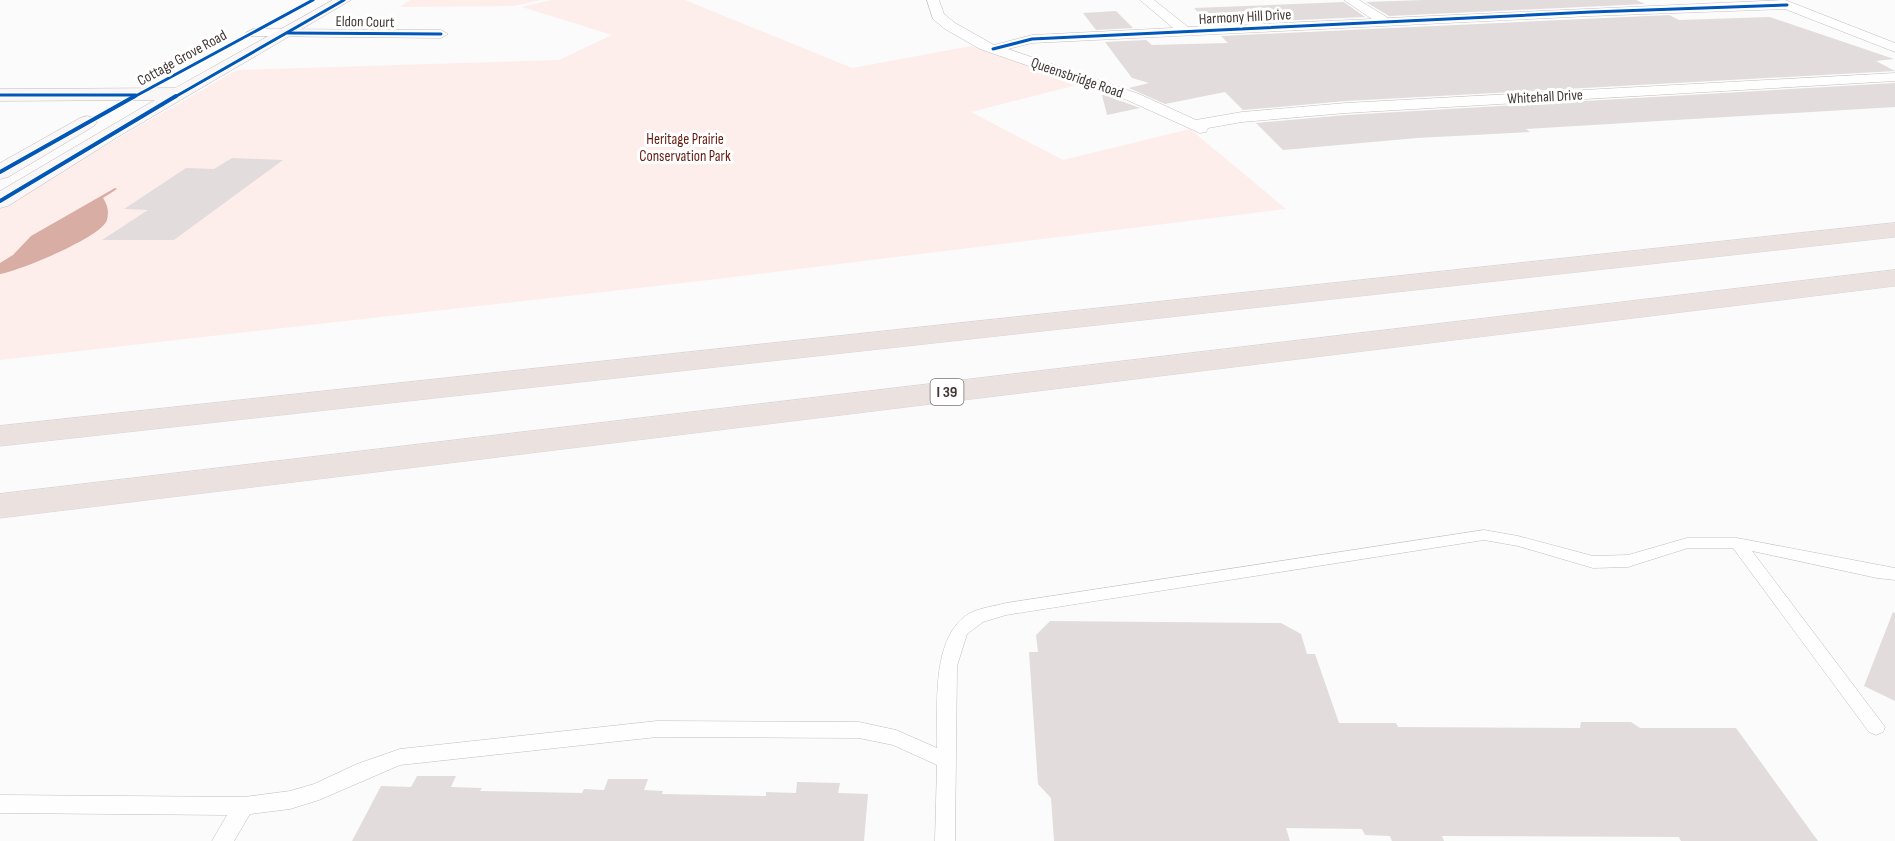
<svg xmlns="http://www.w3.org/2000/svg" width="1895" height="841" viewBox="0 0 1895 841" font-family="'Sofia Sans Condensed',sans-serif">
	<rect width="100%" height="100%" fill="#fbfbfb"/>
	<g fill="#fdeeec">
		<path d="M 410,0 L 540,0 L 514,6 L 400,7 Z"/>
		<path d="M 551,0 L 685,0 L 852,68 L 971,46 L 1081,84 L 971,112 L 1063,160 L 1190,129 L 1286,209 L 709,280 L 0,360 L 0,206 L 237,70 L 559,60 L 612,35 L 522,7 Z"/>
	</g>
	<path fill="#d7ada4" d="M 115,188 L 117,189 L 103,198 C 108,206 109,211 107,220 C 102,237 19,271 0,274 L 0,263 L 13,255 L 31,236 Z"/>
	<g fill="#e2dcdc">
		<path d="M 1424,0 L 1636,0 L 1645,4 L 1389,16 L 1366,2 Z"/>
		<path d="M 1344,2 L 1365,17 L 1209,24 L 1194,8 Z"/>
		<path d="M 1116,11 L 1133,28 L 1096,30 L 1083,13 Z"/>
		<path d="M 1669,15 L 1679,20 L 1770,17 L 1894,59 L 1876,61 L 1895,71 L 1346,101 L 1243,110 L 1225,92 L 1165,104 L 1129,88 L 1149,83 L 1132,78 L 1105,42 L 1146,40 L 1152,45 L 1228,43 L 1221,36 Z"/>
		<path d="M 1895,83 L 1895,107 L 1526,129 L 1530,132 L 1417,138 L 1283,150 L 1256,123 L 1346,115 Z"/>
		<path d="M 1102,95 L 1105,95 L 1140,108 L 1107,115 Z"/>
		<path d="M 232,158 L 283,160 L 174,240 L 102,240 L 148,210 L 124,209 L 186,168 L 214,169 Z"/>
		<path d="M 1893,612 L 1895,613 L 1895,701 L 1864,686 Z"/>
		<path d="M 1050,621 L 1281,623 L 1301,634 L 1307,654 L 1315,654 L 1339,723 L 1396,723 L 1398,727 L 1580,728 L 1581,722 L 1631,722 L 1640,728 L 1736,728 L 1818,841 L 1681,841 L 1679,837 L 1442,836 L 1444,841 L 1392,841 L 1390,836 L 1365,835 L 1362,829 L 1286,828 L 1290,841 L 1054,841 L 1051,798 L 1038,784 L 1029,652 L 1038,652 L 1036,635 Z"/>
		<path d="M 417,776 L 456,776 L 451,787 L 482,788 L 480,791 L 582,793 L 584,789 L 604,790 L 608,779 L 648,779 L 644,790 L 663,791 L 662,794 L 766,796 L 766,792 L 796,793 L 797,782 L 840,783 L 838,793 L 868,794 L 864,841 L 352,841 L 381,786 L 411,787 Z"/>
	</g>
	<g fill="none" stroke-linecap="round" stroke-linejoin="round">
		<defs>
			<path id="lane" d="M 1484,530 L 1518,536 L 1593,556 L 1628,555 L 1687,538 L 1737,538 L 1895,568 L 1895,580 L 1877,578 L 1752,551 L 1885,727 L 1883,732 L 1876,735 L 1869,732 L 1733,548 L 1688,548 L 1628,567 L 1593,568 L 1518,546 L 1484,540 L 1006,615 L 983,622 L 967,634 L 957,666 L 955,841 L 935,841 L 937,765 L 893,745 L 859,738 L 657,737 L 400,765 L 319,800 L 290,809 L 250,814 L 234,841 L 212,841 L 227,815 L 0,813 L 0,795 L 244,797 L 290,791 L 314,784 L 357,764 L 400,749 L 657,721 L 859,722 L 896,730 L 937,748 C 938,707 930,636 970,613 C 980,608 995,606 1006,603 Z"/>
			<g id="street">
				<path d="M 927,0 L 939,0 L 944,14 L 955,23 L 994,45 L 1032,35 L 1173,28 L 1140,0 L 1154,0 L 1188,27 L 1372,19 L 1344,0 L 1359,0 L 1388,18 L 1785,0 L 1895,43 L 1895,52 L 1785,9 L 1591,16 L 1032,43 L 1008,49 L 1139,94 L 1196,120 L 1242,112 L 1346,103 L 1895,73 L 1895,81 L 1346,113 L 1242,122 L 1208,128 L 1206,132 L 1200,133 L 1127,100 L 980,49 L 945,29 L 933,19 Z"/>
				<path d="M 253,29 L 441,30 L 448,34 L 441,38 L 248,36 L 246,33 Z"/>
			</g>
			<g id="secondary">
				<path d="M 333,0 L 351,0 L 116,138 L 8,206 L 0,208 L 0,191 L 155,100 L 0,101 L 0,89 L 175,88 Z"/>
				<path d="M 87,116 L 94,118 L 97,122 L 94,126 L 8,177 L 0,179 L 0,163 L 80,118 Z"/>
			</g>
			<g id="highway">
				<path d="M 1895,223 L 1895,237 L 0,446 L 0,426 Z"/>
				<path d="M 1895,270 L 1895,286 L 0,518 L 0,494 Z"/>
			</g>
		</defs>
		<use href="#lane" stroke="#c2bdbb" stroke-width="1"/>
		<use href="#street" stroke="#c2bdbb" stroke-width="1"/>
		<use href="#secondary" stroke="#c2bdbb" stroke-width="1"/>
		<use href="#highway" stroke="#d8d5d5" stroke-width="1"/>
		<use href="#lane" fill="#fefefe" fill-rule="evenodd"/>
		<use href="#street" fill="#fefefe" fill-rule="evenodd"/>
		<use href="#secondary" fill="#f8f6f6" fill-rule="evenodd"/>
		<use href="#highway" fill="#ebe2e0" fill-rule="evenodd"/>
		<defs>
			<g id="cycleway-far1">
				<path d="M 288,33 L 441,34"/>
				<path d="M 993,49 L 1032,39 L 1591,12 L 1787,5"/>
				<path d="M 0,95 L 136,95"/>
				<path d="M 132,98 L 313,0"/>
				<path d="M 173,98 L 344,0"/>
			</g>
			<g id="cycleway">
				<path d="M 0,172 L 135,96"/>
				<path d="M 0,201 L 176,96"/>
			</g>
		</defs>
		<use href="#cycleway-far1" stroke="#fff" stroke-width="5"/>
		<use href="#cycleway" stroke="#fff" stroke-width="6"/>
		<use href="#cycleway-far1" stroke="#0057b8" stroke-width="3"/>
		<use href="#cycleway" stroke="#0057b8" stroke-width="4"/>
	</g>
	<g text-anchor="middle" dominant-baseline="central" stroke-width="6" stroke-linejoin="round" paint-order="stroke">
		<g font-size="15" fill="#423735" stroke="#fff">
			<text transform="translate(1245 17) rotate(-3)">Harmony Hill Drive</text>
			<text transform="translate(365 22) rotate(1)">Eldon Court</text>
			<text transform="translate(182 58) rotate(-29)">Cottage Grove Road</text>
			<text transform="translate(1077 78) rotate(19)">Queensbridge Road</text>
			<text transform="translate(1545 97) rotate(-3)">Whitehall Drive</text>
		</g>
		<g font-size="15" fill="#631b10" stroke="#fff">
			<text x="685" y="139">Heritage Prairie<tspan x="685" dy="17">Conservation Park</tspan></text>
		</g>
		<rect fill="#fff" stroke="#7b7372" stroke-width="1.5" x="930.5" y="379" width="33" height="26" rx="4.5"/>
		<g font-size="16" font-weight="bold" fill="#423735">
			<text x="947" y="392">I 39</text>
		</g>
	</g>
</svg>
